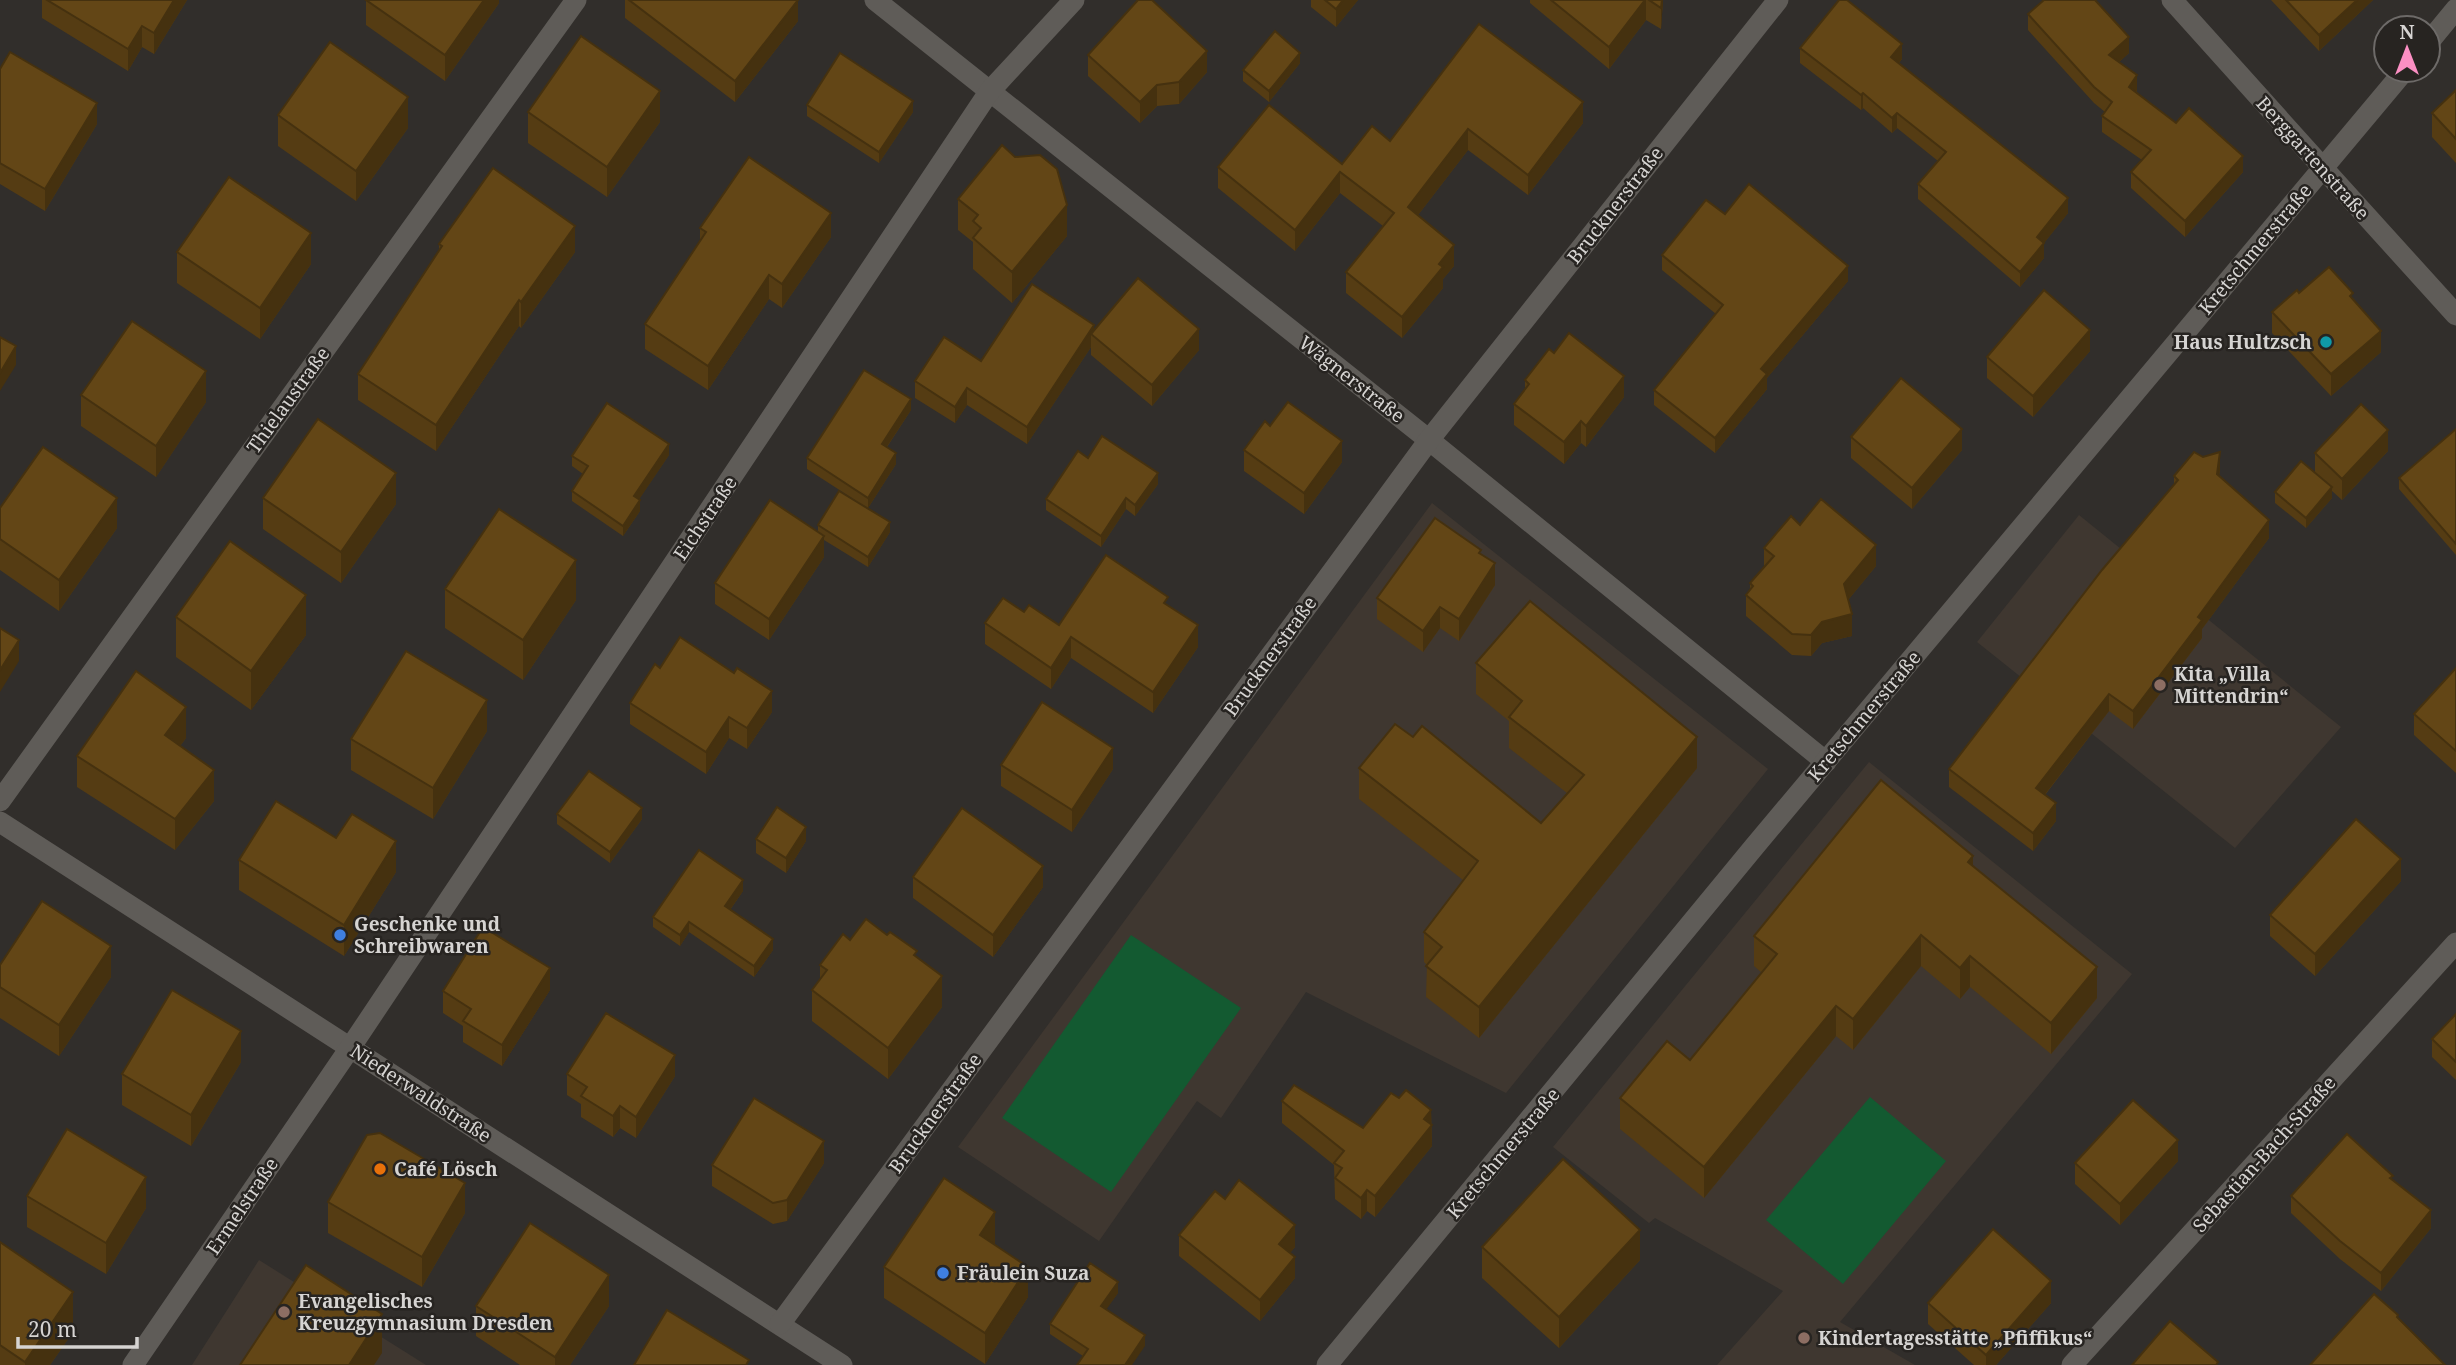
<svg xmlns="http://www.w3.org/2000/svg" width="2456" height="1365" viewBox="0 0 2456 1365" font-family="'Noto Serif',serif">
	<rect width="100%" height="100%" fill="#312e2b"/>
	<g fill="#3f3730">
		<path d="M 1432,503 L 1768,769 L 1506,1093 L 1306,992 L 1221,1118 L 1197,1101 L 1099,1241 L 958,1147 Z"/>
		<path d="M 2079,515 L 2341,727 L 2235,848 L 1977,642 Z"/>
		<path d="M 1869,762 L 2132,974 L 1840,1322 L 1915,1365 L 1717,1365 L 1783,1291 L 1655,1218 L 1649,1223 L 1553,1147 Z"/>
		<path d="M 259,1260 L 426,1365 L 192,1365 Z"/>
	</g>
	<g fill="#135a31">
		<path d="M 1131,935 L 1241,1008 L 1111,1192 L 1002,1118 Z"/>
		<path d="M 1870,1097 L 1946,1161 L 1843,1284 L 1766,1220 Z"/>
	</g>
	<g fill="none" stroke-linecap="round" stroke-linejoin="round">
		<g stroke="#5f5c58" stroke-width="21">
			<path d="M 875,0 L 1429,440 L 1826,762"/>
			<path d="M 2323,168 L 2456,315"/>
			<path d="M 0,801 L 576,0"/>
			<path d="M 0,822 L 842,1365"/>
			<path d="M 780,1324 L 1429,440 L 1778,0"/>
			<path d="M 133,1365 L 350,1048 L 989,92 L 1074,0"/>
			<path d="M 2072,1365 L 2456,943"/>
		</g>
		<g stroke="#5f5c58" stroke-width="21">
			<path d="M 2172,0 L 2323,168"/>
			<path d="M 2428,43 L 2456,9"/>
			<path d="M 1327,1365 L 1754,847 L 2405,70"/>
		</g>
	</g>
	<g fill="#553c13">
		<path d="M 42,0 L 187,0 L 154,54 L 142,47 L 128,71 L 42,18 Z"/>
		<path d="M 366,0 L 499,0 L 499,3 L 445,81 L 366,25 Z"/>
		<path d="M 625,0 L 629,0 L 798,21 L 735,102 L 625,18 Z"/>
		<path d="M 1311,0 L 1358,0 L 1336,27 L 1311,7 Z"/>
		<path d="M 1530,0 L 1663,0 L 1661,29 L 1646,20 L 1609,69 L 1530,3 Z"/>
		<path d="M 2271,0 L 2373,0 L 2319,51 Z"/>
		<path d="M 2028,14 L 2129,53 L 2119,62 L 2137,90 L 2136,93 L 2243,172 L 2185,237 L 2131,188 L 2131,172 L 2142,160 L 2102,132 L 2102,116 L 2105,112 L 2094,103 L 2028,30 Z"/>
		<path d="M 1479,24 L 1583,123 L 1528,195 L 1468,150 L 1418,215 L 1454,266 L 1443,279 L 1443,288 L 1402,338 L 1346,293 L 1346,272 L 1383,226 L 1340,193 L 1295,251 L 1218,188 L 1218,167 L 1342,164 L 1390,141 Z"/>
		<path d="M 1800,48 L 1902,59 L 1899,63 L 2068,213 L 2044,243 L 2044,258 L 2020,287 L 1918,199 L 1918,184 L 1938,161 L 1897,128 L 1892,133 L 1863,108 L 1861,110 L 1800,63 Z"/>
		<path d="M 1088,55 L 1207,72 L 1179,104 L 1157,106 L 1140,123 L 1088,76 Z"/>
		<path d="M 1300,63 L 1269,102 L 1243,81 L 1243,70 Z"/>
		<path d="M 0,69 L 97,124 L 45,211 L 0,184 Z"/>
		<path d="M 2456,90 L 2456,163 L 2432,137 L 2432,113 Z"/>
		<path d="M 807,105 L 913,112 L 879,163 L 807,116 Z"/>
		<path d="M 528,112 L 660,122 L 607,197 L 528,143 Z"/>
		<path d="M 278,115 L 408,128 L 356,201 L 278,146 Z"/>
		<path d="M 958,199 L 1067,236 L 1012,303 L 973,269 L 973,242 L 958,230 Z"/>
		<path d="M 1725,214 L 1848,281 L 1767,378 L 1767,389 L 1715,453 L 1654,405 L 1654,390 L 1716,314 L 1662,270 L 1662,255 Z"/>
		<path d="M 700,228 L 831,237 L 782,308 L 769,299 L 708,390 L 645,349 L 645,324 L 700,241 Z"/>
		<path d="M 439,244 L 575,252 L 521,328 L 519,326 L 436,451 L 358,400 L 358,374 L 439,251 Z"/>
		<path d="M 177,252 L 311,264 L 260,339 L 177,283 Z"/>
		<path d="M 2299,293 L 2353,301 L 2381,352 L 2331,396 L 2272,333 L 2272,312 Z"/>
		<path d="M 1094,330 L 1199,350 L 1152,406 L 1091,355 L 1091,347 L 1027,444 L 967,405 L 955,423 L 915,398 L 915,381 L 981,361 Z"/>
		<path d="M 2090,351 L 2033,417 L 1987,378 L 1987,357 Z"/>
		<path d="M 1554,353 L 1624,397 L 1586,447 L 1581,443 L 1564,464 L 1514,425 L 1514,404 L 1525,389 L 1525,380 Z"/>
		<path d="M 81,395 L 206,402 L 156,477 L 81,426 Z"/>
		<path d="M 911,410 L 887,447 L 896,464 L 868,508 L 890,532 L 868,567 L 824,540 L 824,557 L 769,640 L 715,604 L 715,583 L 818,531 L 818,525 L 855,500 L 807,469 L 807,458 Z"/>
		<path d="M 1270,426 L 1342,462 L 1304,514 L 1244,471 L 1244,450 Z"/>
		<path d="M 2456,429 L 2456,555 L 2399,489 L 2399,478 Z"/>
		<path d="M 1851,437 L 1962,450 L 1912,509 L 1851,458 Z"/>
		<path d="M 2388,451 L 2342,500 L 2332,491 L 2332,498 L 2306,528 L 2275,503 L 2275,492 L 2315,473 L 2315,453 Z"/>
		<path d="M 669,455 L 639,499 L 640,511 L 623,536 L 572,501 L 572,491 L 583,474 L 572,466 L 572,456 Z"/>
		<path d="M 1088,458 L 1158,484 L 1135,516 L 1126,509 L 1101,547 L 1046,510 L 1046,499 Z"/>
		<path d="M 2220,470 L 2219,476 L 2269,538 L 2202,629 L 2202,638 L 2133,729 L 2109,711 L 2045,795 L 2056,821 L 2033,851 L 1949,787 L 1949,769 L 2174,486 L 2174,476 Z"/>
		<path d="M 263,498 L 396,504 L 341,583 L 263,529 Z"/>
		<path d="M 0,508 L 117,528 L 59,611 L 0,570 Z"/>
		<path d="M 1800,525 L 1876,566 L 1848,600 L 1852,636 L 1822,643 L 1811,656 L 1792,655 L 1746,616 L 1746,595 L 1750,590 L 1750,583 L 1764,567 L 1764,548 Z"/>
		<path d="M 1481,554 L 1495,585 L 1459,641 L 1440,628 L 1423,652 L 1377,619 L 1377,598 Z"/>
		<path d="M 445,589 L 576,600 L 523,680 L 445,628 Z"/>
		<path d="M 1168,606 L 1198,647 L 1153,713 L 1071,658 L 1051,689 L 985,644 L 985,623 L 1024,612 L 1059,625 Z"/>
		<path d="M 176,617 L 306,635 L 251,710 L 176,657 Z"/>
		<path d="M 1476,663 L 1697,768 L 1479,1038 L 1426,997 L 1427,965 L 1424,962 L 1424,932 L 1463,880 L 1359,799 L 1359,768 L 1413,737 L 1541,823 L 1567,793 L 1509,748 L 1509,721 L 1476,694 Z"/>
		<path d="M 660,668 L 772,712 L 747,749 L 729,738 L 706,774 L 630,724 L 630,703 Z"/>
		<path d="M 2456,668 L 2456,773 L 2414,735 L 2414,714 Z"/>
		<path d="M 487,731 L 433,819 L 351,770 L 351,739 Z"/>
		<path d="M 186,738 L 180,746 L 214,801 L 175,850 L 77,787 L 77,756 Z"/>
		<path d="M 1001,765 L 1113,769 L 1072,832 L 1001,786 Z"/>
		<path d="M 557,814 L 642,819 L 610,863 L 557,824 Z"/>
		<path d="M 336,838 L 396,872 L 344,956 L 239,890 L 239,860 Z"/>
		<path d="M 756,839 L 806,841 L 786,873 L 756,853 Z"/>
		<path d="M 1973,866 L 2097,998 L 2051,1054 L 1970,987 L 1960,999 L 1921,966 L 1853,1050 L 1836,1036 L 1704,1198 L 1620,1129 L 1620,1098 L 1690,1060 L 1762,973 L 1754,966 L 1754,936 Z"/>
		<path d="M 913,877 L 1043,887 L 993,957 L 913,898 Z"/>
		<path d="M 2401,881 L 2315,976 L 2270,936 L 2270,915 Z"/>
		<path d="M 743,891 L 730,910 L 773,950 L 754,977 L 689,932 L 680,946 L 653,927 L 653,917 Z"/>
		<path d="M 850,940 L 917,958 L 942,1007 L 888,1079 L 812,1021 L 812,990 L 820,979 L 820,965 Z"/>
		<path d="M 0,965 L 111,977 L 59,1056 L 0,1018 Z"/>
		<path d="M 550,990 L 502,1066 L 463,1042 L 463,1026 L 443,1013 L 443,991 Z"/>
		<path d="M 2456,1014 L 2456,1080 L 2432,1057 L 2432,1039 Z"/>
		<path d="M 241,1062 L 191,1146 L 122,1105 L 122,1074 Z"/>
		<path d="M 567,1074 L 675,1076 L 636,1138 L 620,1128 L 613,1137 L 581,1117 L 581,1104 L 567,1095 Z"/>
		<path d="M 1399,1098 L 1431,1110 L 1432,1146 L 1375,1217 L 1367,1211 L 1361,1219 L 1335,1199 L 1334,1165 L 1282,1123 L 1282,1101 L 1363,1128 Z"/>
		<path d="M 2178,1161 L 2120,1225 L 2075,1184 L 2075,1163 Z"/>
		<path d="M 824,1163 L 787,1221 L 773,1224 L 712,1186 L 712,1165 Z"/>
		<path d="M 2393,1180 L 2431,1228 L 2381,1291 L 2340,1259 L 2291,1213 L 2291,1196 Z"/>
		<path d="M 27,1196 L 146,1208 L 106,1274 L 27,1227 Z"/>
		<path d="M 1225,1199 L 1295,1247 L 1290,1253 L 1295,1278 L 1260,1321 L 1179,1256 L 1179,1235 Z"/>
		<path d="M 328,1202 L 465,1213 L 422,1287 L 328,1233 Z"/>
		<path d="M 0,1242 L 73,1332 L 50,1365 L 0,1365 Z"/>
		<path d="M 995,1243 L 994,1244 L 1028,1297 L 985,1364 L 884,1298 L 884,1267 Z"/>
		<path d="M 1482,1247 L 1640,1260 L 1559,1348 L 1482,1278 Z"/>
		<path d="M 1118,1293 L 1106,1309 L 1145,1346 L 1083,1356 L 1050,1334 L 1050,1324 Z"/>
		<path d="M 1928,1303 L 2051,1303 L 1996,1365 L 1974,1365 L 1928,1324 Z"/>
		<path d="M 476,1306 L 609,1306 L 570,1365 L 520,1365 L 476,1336 Z"/>
	</g>
	<g fill="#45310f">
		<path d="M 174,0 L 187,0 L 154,54 L 154,33 Z"/>
		<path d="M 484,0 L 499,0 L 499,3 L 445,81 L 445,55 Z"/>
		<path d="M 798,0 L 798,21 L 735,102 L 735,81 Z"/>
		<path d="M 1343,0 L 1358,0 L 1336,27 L 1336,9 Z"/>
		<path d="M 1645,0 L 1646,0 L 1646,20 L 1609,69 L 1609,47 Z"/>
		<path d="M 1662,0 L 1663,0 L 1661,29 L 1661,8 Z"/>
		<path d="M 2357,0 L 2373,0 L 2319,51 L 2319,35 Z"/>
		<path d="M 142,26 L 142,47 L 128,71 L 128,49 Z"/>
		<path d="M 2129,37 L 2129,53 L 2109,71 L 2109,55 Z"/>
		<path d="M 1902,44 L 1902,59 L 1891,72 L 1891,57 Z"/>
		<path d="M 1207,51 L 1207,72 L 1179,104 L 1179,82 Z"/>
		<path d="M 1300,53 L 1300,63 L 1269,102 L 1269,91 Z"/>
		<path d="M 2137,75 L 2137,90 L 2129,103 L 2129,87 Z"/>
		<path d="M 1157,85 L 1157,106 L 1140,123 L 1140,102 Z"/>
		<path d="M 660,91 L 660,122 L 607,197 L 607,167 Z"/>
		<path d="M 1863,93 L 1863,108 L 1861,110 L 1861,95 Z"/>
		<path d="M 408,97 L 408,128 L 356,201 L 356,171 Z"/>
		<path d="M 913,101 L 913,112 L 879,163 L 879,152 Z"/>
		<path d="M 1583,102 L 1583,123 L 1528,195 L 1528,175 Z"/>
		<path d="M 97,103 L 97,124 L 45,211 L 45,189 Z"/>
		<path d="M 1897,113 L 1897,128 L 1892,133 L 1892,118 Z"/>
		<path d="M 1468,129 L 1468,150 L 1408,228 L 1408,207 Z"/>
		<path d="M 2243,156 L 2243,172 L 2185,237 L 2185,221 Z"/>
		<path d="M 1340,172 L 1340,193 L 1295,251 L 1295,230 Z"/>
		<path d="M 2068,198 L 2068,213 L 2044,243 L 2044,258 L 2020,287 L 2020,272 L 2037,237 Z"/>
		<path d="M 1067,205 L 1067,236 L 1012,303 L 1012,272 Z"/>
		<path d="M 831,213 L 831,237 L 782,308 L 782,284 Z"/>
		<path d="M 575,226 L 575,252 L 521,328 L 521,302 Z"/>
		<path d="M 311,233 L 311,264 L 260,339 L 260,308 Z"/>
		<path d="M 1454,245 L 1454,266 L 1443,279 L 1443,288 L 1402,338 L 1402,317 L 1439,264 Z"/>
		<path d="M 1848,266 L 1848,281 L 1767,378 L 1767,389 L 1715,453 L 1715,438 L 1761,369 Z"/>
		<path d="M 769,275 L 769,299 L 708,390 L 708,366 Z"/>
		<path d="M 519,300 L 519,326 L 436,451 L 436,425 Z"/>
		<path d="M 1094,325 L 1094,337 L 1091,334 L 1091,347 L 1027,444 L 1027,427 Z"/>
		<path d="M 1199,329 L 1199,350 L 1152,406 L 1152,385 Z"/>
		<path d="M 2090,330 L 2090,351 L 2033,417 L 2033,396 Z"/>
		<path d="M 2381,331 L 2381,352 L 2331,396 L 2331,374 Z"/>
		<path d="M 16,346 L 16,365 L 0,391 L 0,373 Z"/>
		<path d="M 206,371 L 206,402 L 156,477 L 156,446 Z"/>
		<path d="M 1624,376 L 1624,397 L 1586,447 L 1586,426 Z"/>
		<path d="M 967,388 L 967,405 L 955,423 L 955,407 Z"/>
		<path d="M 911,399 L 911,410 L 882,454 L 882,444 Z"/>
		<path d="M 1581,421 L 1581,443 L 1564,464 L 1564,442 Z"/>
		<path d="M 1962,429 L 1962,450 L 1912,509 L 1912,488 Z"/>
		<path d="M 2388,430 L 2388,451 L 2342,500 L 2342,479 Z"/>
		<path d="M 1342,441 L 1342,462 L 1304,514 L 1304,493 Z"/>
		<path d="M 669,444 L 669,455 L 634,507 L 634,496 Z"/>
		<path d="M 2220,452 L 2220,470 L 2217,492 L 2217,474 Z"/>
		<path d="M 896,453 L 896,464 L 868,508 L 868,498 Z"/>
		<path d="M 396,473 L 396,504 L 341,583 L 341,552 Z"/>
		<path d="M 1158,473 L 1158,484 L 1135,516 L 1135,505 Z"/>
		<path d="M 2332,487 L 2332,498 L 2306,528 L 2306,518 Z"/>
		<path d="M 117,498 L 117,528 L 59,611 L 59,580 Z"/>
		<path d="M 1126,498 L 1126,509 L 1101,547 L 1101,536 Z"/>
		<path d="M 640,500 L 640,511 L 623,536 L 623,526 Z"/>
		<path d="M 2269,520 L 2269,538 L 2202,629 L 2202,638 L 2133,729 L 2133,711 L 2198,617 Z"/>
		<path d="M 890,522 L 890,532 L 868,567 L 868,557 Z"/>
		<path d="M 824,536 L 824,557 L 769,640 L 769,619 Z"/>
		<path d="M 1876,545 L 1876,566 L 1844,605 L 1844,584 Z"/>
		<path d="M 576,560 L 576,600 L 523,680 L 523,640 Z"/>
		<path d="M 1495,563 L 1495,585 L 1459,641 L 1459,619 Z"/>
		<path d="M 306,595 L 306,635 L 251,710 L 251,671 Z"/>
		<path d="M 1440,607 L 1440,628 L 1423,652 L 1423,631 Z"/>
		<path d="M 1852,614 L 1852,636 L 1822,643 L 1811,656 L 1811,635 L 1822,622 Z"/>
		<path d="M 1198,625 L 1198,647 L 1153,713 L 1153,692 Z"/>
		<path d="M 1071,637 L 1071,658 L 1051,689 L 1051,668 Z"/>
		<path d="M 19,640 L 19,661 L 0,692 L 0,670 Z"/>
		<path d="M 772,691 L 772,712 L 747,749 L 747,728 Z"/>
		<path d="M 2109,694 L 2109,711 L 2036,806 L 2036,788 Z"/>
		<path d="M 487,700 L 487,731 L 433,819 L 433,788 Z"/>
		<path d="M 186,707 L 186,738 L 165,766 L 165,735 Z"/>
		<path d="M 729,717 L 729,738 L 706,774 L 706,752 Z"/>
		<path d="M 1697,737 L 1697,768 L 1479,1038 L 1479,1007 Z"/>
		<path d="M 1113,748 L 1113,769 L 1072,832 L 1072,810 Z"/>
		<path d="M 214,770 L 214,801 L 175,850 L 175,819 Z"/>
		<path d="M 2056,803 L 2056,821 L 2033,851 L 2033,833 Z"/>
		<path d="M 642,808 L 642,819 L 610,863 L 610,852 Z"/>
		<path d="M 806,827 L 806,841 L 786,873 L 786,858 Z"/>
		<path d="M 396,841 L 396,872 L 344,956 L 344,925 Z"/>
		<path d="M 1973,856 L 1973,886 L 1968,862 Z"/>
		<path d="M 2401,859 L 2401,881 L 2315,976 L 2315,954 Z"/>
		<path d="M 1043,866 L 1043,887 L 993,957 L 993,935 Z"/>
		<path d="M 743,880 L 743,891 L 725,917 L 725,906 Z"/>
		<path d="M 689,922 L 689,932 L 680,946 L 680,935 Z"/>
		<path d="M 1921,935 L 1921,966 L 1853,1050 L 1853,1019 Z"/>
		<path d="M 773,939 L 773,950 L 754,977 L 754,966 Z"/>
		<path d="M 111,946 L 111,977 L 59,1056 L 59,1025 Z"/>
		<path d="M 1970,956 L 1970,987 L 1960,999 L 1960,968 Z"/>
		<path d="M 2097,967 L 2097,998 L 2051,1054 L 2051,1023 Z"/>
		<path d="M 550,968 L 550,990 L 502,1066 L 502,1045 Z"/>
		<path d="M 942,976 L 942,1007 L 888,1079 L 888,1048 Z"/>
		<path d="M 1836,1006 L 1836,1036 L 1704,1198 L 1704,1167 Z"/>
		<path d="M 241,1031 L 241,1062 L 191,1146 L 191,1115 Z"/>
		<path d="M 675,1055 L 675,1076 L 636,1138 L 636,1117 Z"/>
		<path d="M 620,1106 L 620,1128 L 613,1137 L 613,1116 Z"/>
		<path d="M 1431,1110 L 1432,1146 L 1375,1217 L 1375,1196 Z"/>
		<path d="M 2178,1140 L 2178,1161 L 2120,1225 L 2120,1204 Z"/>
		<path d="M 824,1141 L 824,1163 L 787,1221 L 787,1200 Z"/>
		<path d="M 146,1177 L 146,1208 L 106,1274 L 106,1243 Z"/>
		<path d="M 465,1183 L 465,1213 L 422,1287 L 422,1257 Z"/>
		<path d="M 1367,1190 L 1367,1211 L 1361,1219 L 1361,1198 Z"/>
		<path d="M 2431,1210 L 2431,1228 L 2381,1291 L 2381,1273 Z"/>
		<path d="M 995,1212 L 995,1243 L 980,1266 L 980,1235 Z"/>
		<path d="M 1295,1225 L 1295,1247 L 1279,1266 L 1279,1244 Z"/>
		<path d="M 1640,1230 L 1640,1260 L 1559,1348 L 1559,1317 Z"/>
		<path d="M 1295,1257 L 1295,1278 L 1260,1321 L 1260,1300 Z"/>
		<path d="M 1028,1267 L 1028,1297 L 985,1364 L 985,1333 Z"/>
		<path d="M 609,1275 L 609,1306 L 570,1365 L 555,1365 L 555,1357 Z"/>
		<path d="M 2051,1281 L 2051,1303 L 1996,1365 L 1986,1365 L 1986,1355 Z"/>
		<path d="M 1118,1282 L 1118,1293 L 1101,1317 L 1101,1306 Z"/>
		<path d="M 73,1292 L 73,1332 L 50,1365 L 25,1365 L 25,1362 Z"/>
		<path d="M 382,1314 L 382,1353 L 374,1365 L 349,1365 Z"/>
		<path d="M 1145,1335 L 1145,1346 L 1132,1365 L 1125,1365 Z"/>
	</g>
	<g fill="#634616" stroke="#45310f" stroke-width="2">
		<path d="M 47,0 L 174,0 L 154,33 L 142,26 L 128,49 Z"/>
		<path d="M 366,0 L 484,0 L 445,55 Z"/>
		<path d="M 629,0 L 798,0 L 735,81 Z"/>
		<path d="M 1138,0 L 1152,0 L 1207,51 L 1179,82 L 1157,85 L 1140,102 L 1088,55 Z"/>
		<path d="M 1325,0 L 1343,0 L 1336,9 Z"/>
		<path d="M 1551,0 L 1645,0 L 1609,47 Z"/>
		<path d="M 1649,0 L 1662,0 L 1661,8 Z"/>
		<path d="M 1839,0 L 1847,0 L 1902,44 L 1891,57 L 2068,198 L 2037,237 L 2044,243 L 2020,272 L 1918,184 L 1946,152 L 1897,113 L 1892,118 L 1863,93 L 1861,95 L 1800,48 Z"/>
		<path d="M 2044,0 L 2095,0 L 2129,37 L 2109,55 L 2137,75 L 2129,87 L 2176,123 L 2189,108 L 2243,156 L 2185,221 L 2131,172 L 2151,150 L 2102,116 L 2112,102 L 2094,87 L 2028,14 Z"/>
		<path d="M 2286,0 L 2357,0 L 2319,35 Z"/>
		<path d="M 1479,24 L 1583,102 L 1528,175 L 1468,129 L 1408,207 L 1454,245 L 1439,264 L 1443,267 L 1402,317 L 1346,272 L 1394,213 L 1340,172 L 1295,230 L 1218,167 L 1269,105 L 1342,164 L 1372,126 L 1390,141 Z"/>
		<path d="M 1275,31 L 1300,53 L 1269,91 L 1243,70 Z"/>
		<path d="M 581,36 L 660,91 L 607,167 L 528,112 Z"/>
		<path d="M 330,42 L 408,97 L 356,171 L 278,115 Z"/>
		<path d="M 10,52 L 97,103 L 45,189 L 0,163 L 0,69 Z"/>
		<path d="M 840,53 L 913,101 L 879,152 L 807,105 Z"/>
		<path d="M 2456,90 L 2456,139 L 2432,113 Z"/>
		<path d="M 1002,145 L 1015,157 L 1040,155 L 1057,169 L 1067,205 L 1012,272 L 973,238 L 981,228 L 973,221 L 978,215 L 958,199 Z"/>
		<path d="M 749,157 L 831,213 L 782,284 L 769,275 L 708,366 L 645,324 L 706,232 L 700,228 Z"/>
		<path d="M 493,168 L 575,226 L 521,302 L 519,300 L 436,425 L 358,374 L 442,246 L 439,244 Z"/>
		<path d="M 229,177 L 311,233 L 260,308 L 177,252 Z"/>
		<path d="M 1749,184 L 1848,266 L 1761,369 L 1767,374 L 1715,438 L 1654,390 L 1723,305 L 1662,255 L 1706,200 L 1725,214 Z"/>
		<path d="M 2329,267 L 2353,293 L 2350,296 L 2381,331 L 2331,374 L 2272,312 L 2297,290 L 2299,293 Z"/>
		<path d="M 1138,278 L 1199,329 L 1152,385 L 1091,334 Z"/>
		<path d="M 1032,284 L 1094,325 L 1027,427 L 967,388 L 955,407 L 915,381 L 944,337 L 981,361 Z"/>
		<path d="M 2044,290 L 2090,330 L 2033,396 L 1987,357 Z"/>
		<path d="M 132,321 L 206,371 L 156,446 L 81,395 Z"/>
		<path d="M 1569,333 L 1624,376 L 1586,426 L 1581,421 L 1564,442 L 1514,404 L 1529,384 L 1525,380 L 1549,349 L 1554,353 Z"/>
		<path d="M 0,337 L 16,346 L 0,373 Z"/>
		<path d="M 864,370 L 911,399 L 882,444 L 896,453 L 868,498 L 807,458 Z"/>
		<path d="M 1901,378 L 1962,429 L 1912,488 L 1851,437 Z"/>
		<path d="M 1288,402 L 1342,441 L 1304,493 L 1244,450 L 1265,421 L 1270,426 Z"/>
		<path d="M 607,403 L 669,444 L 634,496 L 640,500 L 623,526 L 572,491 L 588,466 L 572,456 Z"/>
		<path d="M 2361,404 L 2388,430 L 2342,479 L 2315,453 Z"/>
		<path d="M 318,419 L 396,473 L 341,552 L 263,498 Z"/>
		<path d="M 2456,429 L 2456,544 L 2399,478 Z"/>
		<path d="M 1102,436 L 1158,473 L 1135,505 L 1126,498 L 1101,536 L 1046,499 L 1078,451 L 1088,458 Z"/>
		<path d="M 43,447 L 117,498 L 59,580 L 0,539 L 0,508 Z"/>
		<path d="M 2194,452 L 2203,457 L 2220,452 L 2217,474 L 2269,520 L 2198,617 L 2202,620 L 2133,711 L 2109,694 L 2036,788 L 2056,803 L 2033,833 L 1949,769 L 2102,570 L 2178,480 L 2174,476 Z"/>
		<path d="M 2301,461 L 2332,487 L 2306,518 L 2275,492 Z"/>
		<path d="M 839,491 L 890,522 L 868,557 L 818,525 Z"/>
		<path d="M 1821,499 L 1876,545 L 1844,584 L 1852,614 L 1822,622 L 1811,635 L 1792,634 L 1746,595 L 1753,586 L 1750,583 L 1774,556 L 1764,548 L 1791,516 L 1800,525 Z"/>
		<path d="M 770,500 L 824,536 L 769,619 L 715,583 Z"/>
		<path d="M 499,509 L 576,560 L 523,640 L 445,589 Z"/>
		<path d="M 1435,518 L 1481,550 L 1479,553 L 1495,563 L 1459,619 L 1440,607 L 1423,631 L 1377,598 Z"/>
		<path d="M 230,541 L 306,595 L 251,671 L 176,617 Z"/>
		<path d="M 1106,555 L 1168,597 L 1164,603 L 1198,625 L 1153,692 L 1071,637 L 1051,668 L 985,623 L 1003,598 L 1024,612 L 1029,605 L 1059,625 Z"/>
		<path d="M 1530,601 L 1697,737 L 1479,1007 L 1426,966 L 1442,947 L 1424,932 L 1478,861 L 1359,768 L 1395,724 L 1413,737 L 1422,726 L 1541,823 L 1584,775 L 1509,717 L 1522,701 L 1476,663 Z"/>
		<path d="M 0,628 L 19,640 L 0,670 Z"/>
		<path d="M 680,637 L 734,673 L 737,668 L 772,691 L 747,728 L 729,717 L 706,752 L 630,703 L 655,664 L 660,668 Z"/>
		<path d="M 406,651 L 487,700 L 433,788 L 351,739 Z"/>
		<path d="M 2456,668 L 2456,751 L 2414,714 Z"/>
		<path d="M 136,671 L 186,707 L 165,735 L 214,770 L 175,819 L 77,756 Z"/>
		<path d="M 1042,702 L 1113,748 L 1072,810 L 1001,765 Z"/>
		<path d="M 589,771 L 642,808 L 610,852 L 557,814 Z"/>
		<path d="M 1881,780 L 1973,856 L 1968,862 L 2097,967 L 2051,1023 L 1970,956 L 1960,968 L 1921,935 L 1853,1019 L 1836,1006 L 1704,1167 L 1620,1098 L 1667,1041 L 1690,1060 L 1777,954 L 1754,936 Z"/>
		<path d="M 276,801 L 336,838 L 352,814 L 396,841 L 344,925 L 239,860 Z"/>
		<path d="M 777,807 L 806,827 L 786,858 L 756,839 Z"/>
		<path d="M 962,808 L 1043,866 L 993,935 L 913,877 Z"/>
		<path d="M 2356,819 L 2401,859 L 2315,954 L 2270,915 Z"/>
		<path d="M 699,850 L 743,880 L 725,906 L 773,939 L 754,966 L 689,922 L 680,935 L 653,917 Z"/>
		<path d="M 42,901 L 111,946 L 59,1025 L 0,987 L 0,965 Z"/>
		<path d="M 866,919 L 887,935 L 890,932 L 917,951 L 914,955 L 942,976 L 888,1048 L 812,990 L 827,970 L 820,965 L 843,934 L 850,940 Z"/>
		<path d="M 483,927 L 550,968 L 502,1045 L 463,1021 L 471,1009 L 443,991 Z"/>
		<path d="M 172,990 L 241,1031 L 191,1115 L 122,1074 Z"/>
		<path d="M 606,1013 L 675,1055 L 636,1117 L 620,1106 L 613,1116 L 581,1096 L 587,1087 L 567,1074 Z"/>
		<path d="M 2456,1014 L 2456,1062 L 2432,1039 Z"/>
		<path d="M 1294,1085 L 1363,1128 L 1391,1093 L 1399,1098 L 1406,1090 L 1431,1110 L 1424,1119 L 1432,1125 L 1375,1196 L 1367,1190 L 1361,1198 L 1335,1178 L 1342,1168 L 1334,1163 L 1344,1151 L 1282,1101 Z"/>
		<path d="M 754,1098 L 824,1141 L 787,1200 L 773,1203 L 712,1165 Z"/>
		<path d="M 2133,1100 L 2178,1140 L 2120,1204 L 2075,1163 Z"/>
		<path d="M 67,1129 L 146,1177 L 106,1243 L 27,1196 Z"/>
		<path d="M 380,1133 L 465,1183 L 422,1257 L 328,1202 L 367,1135 Z"/>
		<path d="M 2347,1134 L 2393,1176 L 2390,1178 L 2431,1210 L 2381,1273 L 2340,1241 L 2291,1196 Z"/>
		<path d="M 1563,1159 L 1640,1230 L 1559,1317 L 1482,1247 Z"/>
		<path d="M 944,1178 L 995,1212 L 980,1235 L 1028,1267 L 985,1333 L 884,1267 Z"/>
		<path d="M 1239,1180 L 1295,1225 L 1279,1244 L 1295,1257 L 1260,1300 L 1179,1235 L 1215,1191 L 1225,1199 Z"/>
		<path d="M 530,1223 L 609,1275 L 555,1357 L 476,1306 Z"/>
		<path d="M 1993,1229 L 2051,1281 L 1986,1355 L 1928,1303 Z"/>
		<path d="M 0,1242 L 73,1292 L 25,1362 L 0,1345 Z"/>
		<path d="M 1090,1263 L 1118,1282 L 1101,1306 L 1145,1335 L 1125,1365 L 1077,1365 L 1088,1349 L 1050,1324 Z"/>
		<path d="M 306,1265 L 382,1314 L 349,1365 L 240,1365 Z"/>
		<path d="M 2374,1294 L 2398,1315 L 2397,1317 L 2445,1365 L 2310,1365 Z"/>
		<path d="M 667,1310 L 749,1360 L 746,1365 L 634,1365 Z"/>
		<path d="M 2170,1321 L 2218,1362 L 2216,1365 L 2132,1365 Z"/>
	</g>
	<circle fill="#0f9aa8" stroke="#272421" stroke-width="2.5" cx="2326" cy="342" r="7"/>
	<g fill="#8d6e63" stroke="#272421" stroke-width="2.5">
		<circle cx="2160" cy="685" r="7"/>
		<circle cx="284" cy="1312" r="7"/>
		<circle cx="1804" cy="1338" r="7"/>
	</g>
	<g fill="#3f7fe0" stroke="#272421" stroke-width="2.5">
		<circle cx="340" cy="935" r="7"/>
		<circle cx="943" cy="1273" r="7"/>
	</g>
	<circle fill="#e8710a" stroke="#272421" stroke-width="2.5" cx="380" cy="1169" r="7"/>
	<g text-anchor="middle" dominant-baseline="central" stroke-width="5" stroke-linejoin="round" paint-order="stroke">
		<g font-size="19" fill="#d6d4d2" stroke="#272421">
			<text transform="translate(2313 158) rotate(48)">Berggartenstraße</text>
			<text transform="translate(1615 205) rotate(-52)">Brucknerstraße</text>
			<text transform="translate(2255 249) rotate(-50)">Kretschmerstraße</text>
			<text transform="translate(1352 379) rotate(38)">Wägnerstraße</text>
			<text transform="translate(288 400) rotate(-54)">Thielaustraße</text>
			<text transform="translate(705 518) rotate(-56)">Eichstraße</text>
			<text transform="translate(1270 656) rotate(-54)">Brucknerstraße</text>
			<text transform="translate(1864 716) rotate(-50)">Kretschmerstraße</text>
			<text transform="translate(421 1093) rotate(33)">Niederwaldstraße</text>
			<text transform="translate(935 1113) rotate(-54)">Brucknerstraße</text>
			<text transform="translate(1503 1153) rotate(-50)">Kretschmerstraße</text>
			<text transform="translate(2264 1154) rotate(-48)">Sebastian-Bach-Straße</text>
			<text transform="translate(242 1206) rotate(-56)">Ermelstraße</text>
		</g>
		<g font-size="19" font-weight="bold" fill="#d6d4d2" stroke="#272421" text-anchor="start">
			<text x="2312" y="342" text-anchor="end">Haus Hultzsch</text>
			<text x="2174" y="674">Kita „Villa<tspan x="2174" dy="22">Mittendrin“</tspan></text>
			<text x="354" y="924">Geschenke und<tspan x="354" dy="22">Schreibwaren</tspan></text>
			<text x="394" y="1169">Café Lösch</text>
			<text x="957" y="1273">Fräulein Suza</text>
			<text x="298" y="1301">Evangelisches<tspan x="298" dy="22">Kreuzgymnasium Dresden</tspan></text>
			<text x="1818" y="1338">Kindertagesstätte „Pfiffikus“</text>
		</g>
	</g>
	<g transform="translate(2407 49)"><circle r="33" fill="#272421" stroke="#6d6a68" stroke-width="2"/>
	<path d="M0-5L12 26L0 18L-12 26Z" fill="#fb8fc3"/>
	<text y="-10" font-size="19" font-weight="bold" text-anchor="middle" fill="#d6d4d2">N</text>
	</g>
	<path d="M18 1337v10h119v-10" fill="none" stroke="#d6d4d2" stroke-width="3.5"/>
	<text x="28" y="1337" font-size="21" fill="#d6d4d2" stroke="#272421" stroke-width="5" paint-order="stroke">20 m</text>
</svg>
